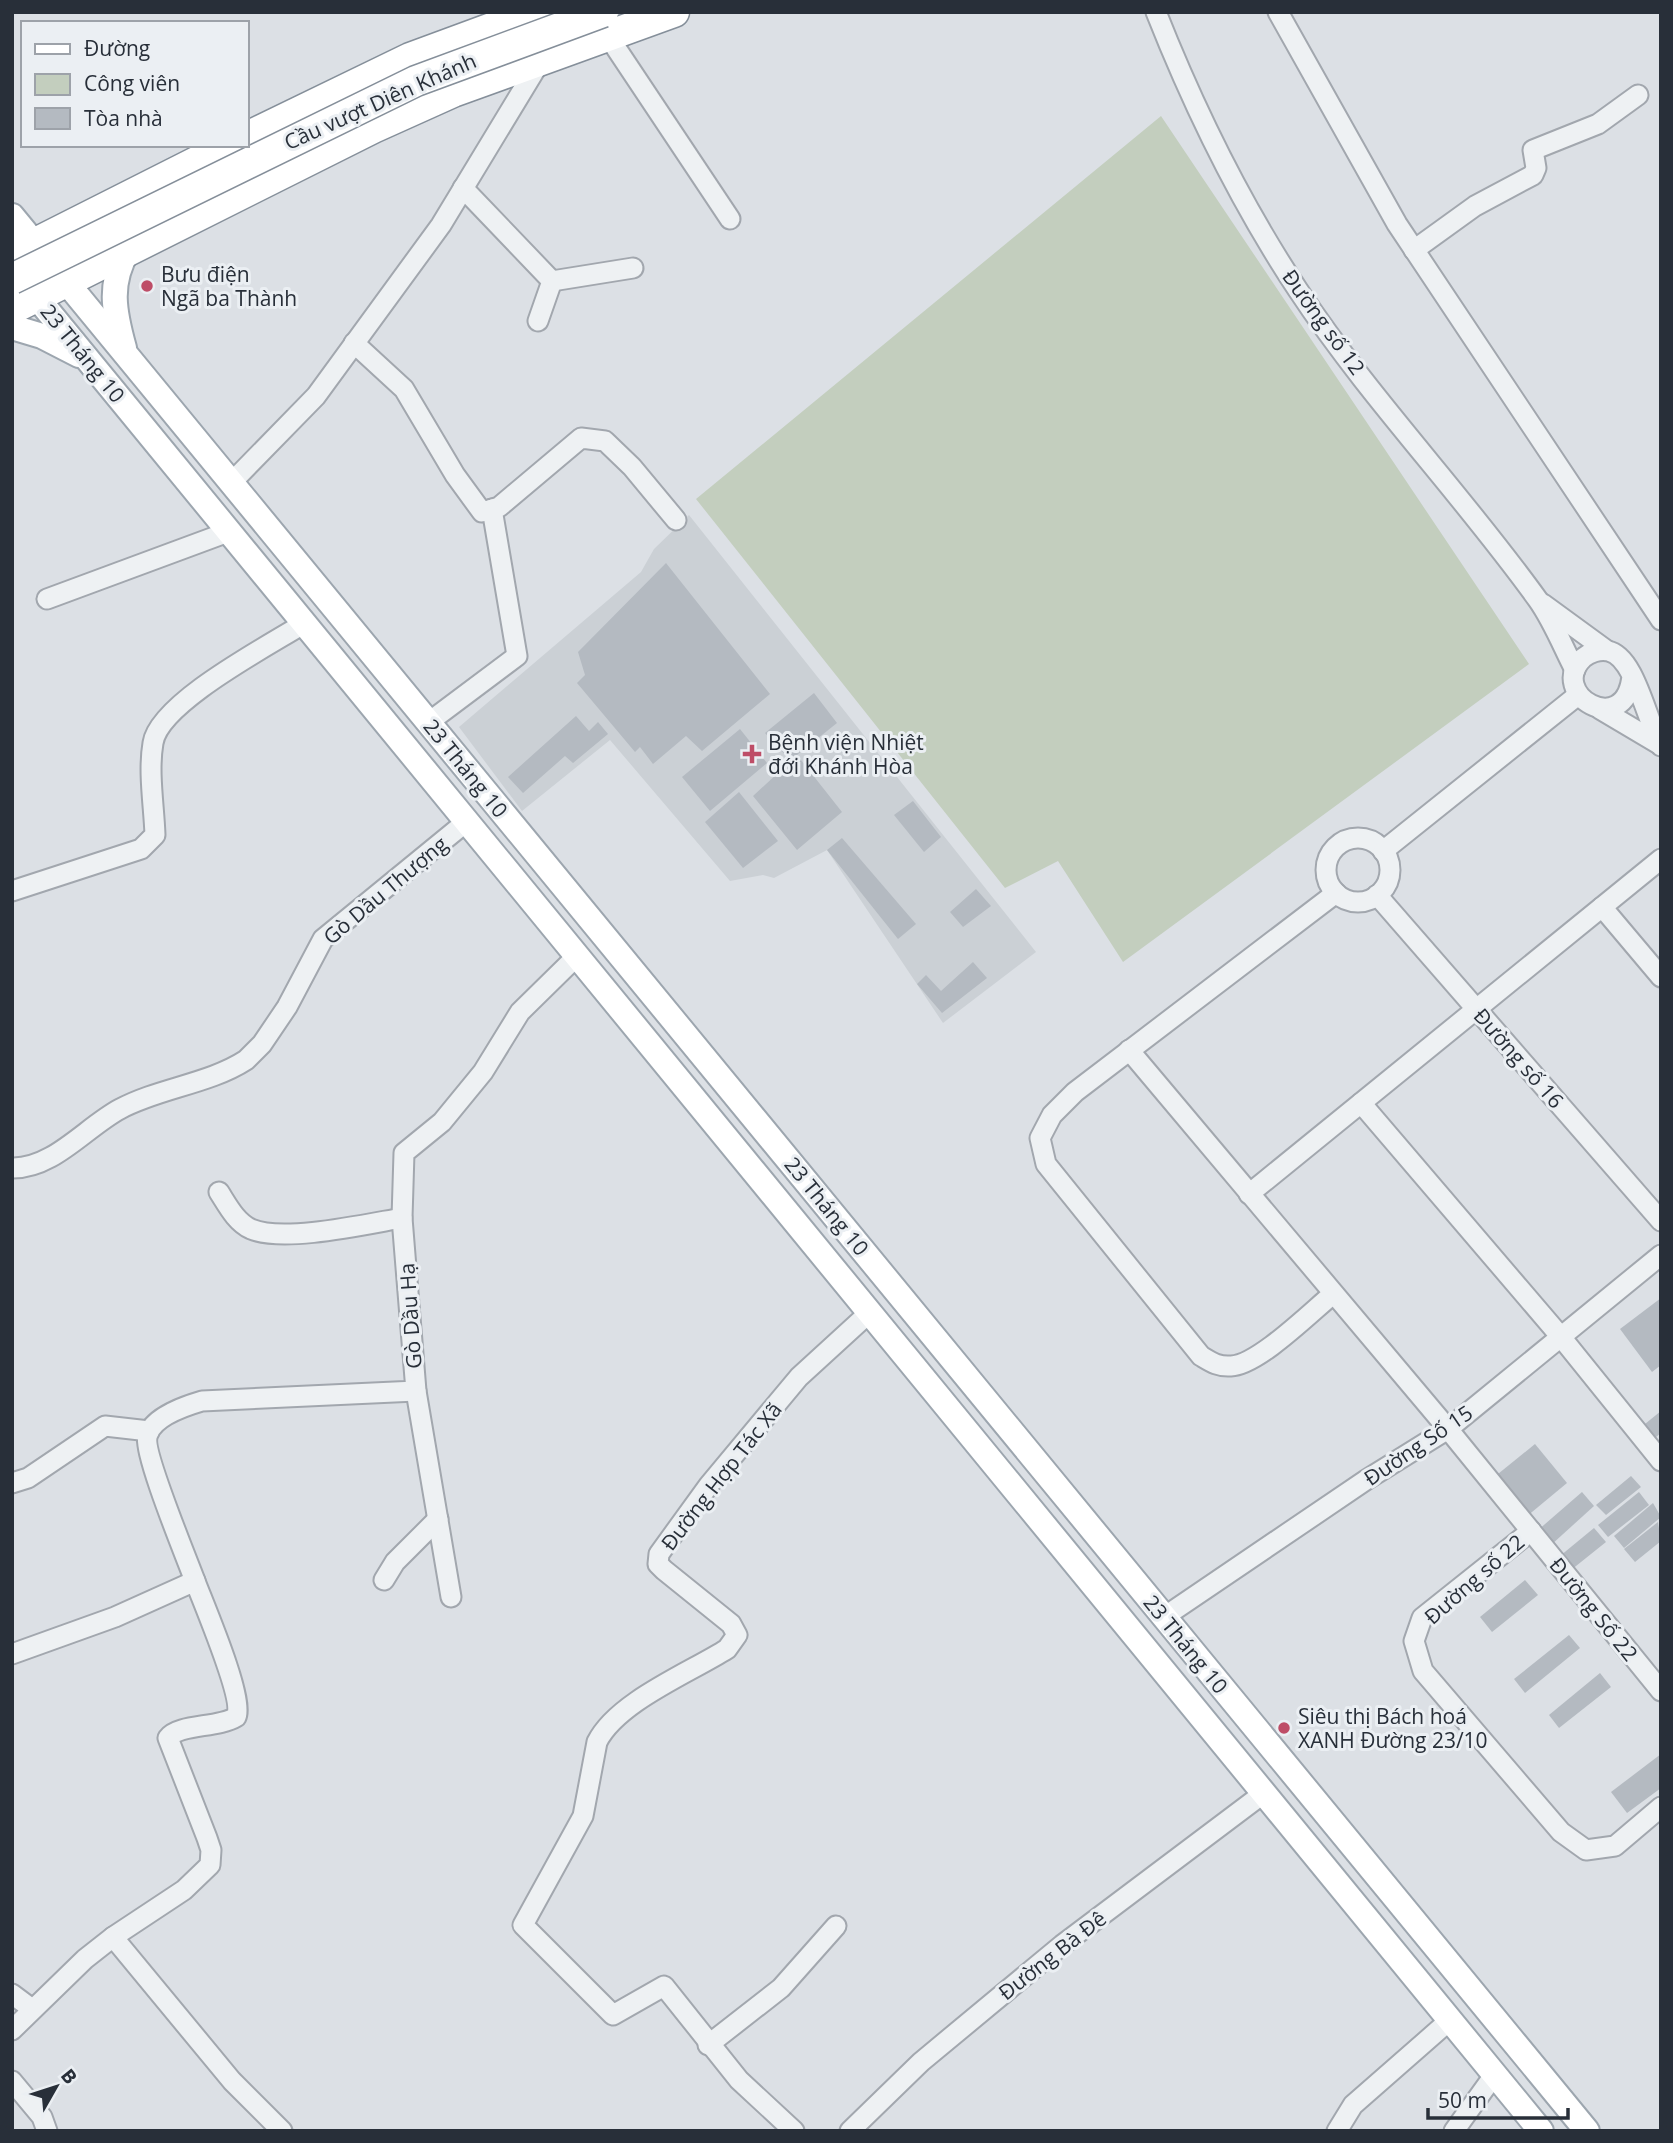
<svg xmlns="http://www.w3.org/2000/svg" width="1673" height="2143" viewBox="0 0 1673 2143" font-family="'Open Sans',sans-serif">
	<rect width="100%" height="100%" fill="#dce0e5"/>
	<path fill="#cbd0d5" d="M 689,515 L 1036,952 L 943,1023 L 827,850 L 774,878 L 763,875 L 730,881 L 610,740 L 522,811 L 459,727 L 641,572 L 654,549 Z"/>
	<path fill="#c3cebe" d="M 1161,116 L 1529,664 L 1123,962 L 1058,861 L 1005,888 L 696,499 Z"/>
	<g fill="#b4bac1">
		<path d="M 666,563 L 770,694 L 702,751 L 686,736 L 653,764 L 640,747 L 635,752 L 577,683 L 585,675 L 578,652 Z"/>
		<path d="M 814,693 L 837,723 L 797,755 L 842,812 L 797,850 L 753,796 L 791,761 L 765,733 Z"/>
		<path d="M 576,716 L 589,731 L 598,722 L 608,734 L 573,763 L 565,756 L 523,793 L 508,777 Z"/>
		<path d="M 740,729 L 767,763 L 710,811 L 682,777 Z"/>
		<path d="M 739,792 L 778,841 L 743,868 L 705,822 Z"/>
		<path d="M 913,801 L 941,837 L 924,852 L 894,815 Z"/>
		<path d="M 842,838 L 916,924 L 898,939 L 827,850 Z"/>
		<path d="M 976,889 L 991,906 L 963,927 L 950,912 Z"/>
		<path d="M 973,962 L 987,978 L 942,1013 L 917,984 L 926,975 L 941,991 Z"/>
		<path d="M 1661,1298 L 1661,1365 L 1652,1372 L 1620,1329 Z"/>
		<path d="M 1661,1411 L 1661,1433 L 1651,1441 L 1640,1428 Z"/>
		<path d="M 1535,1444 L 1567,1483 L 1526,1517 L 1493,1478 Z"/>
		<path d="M 1631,1476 L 1641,1487 L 1606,1515 L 1596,1505 Z"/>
		<path d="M 1582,1492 L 1594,1506 L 1551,1545 L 1537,1531 Z"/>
		<path d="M 1639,1492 L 1649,1505 L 1608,1537 L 1598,1525 Z"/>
		<path d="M 1653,1503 L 1661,1517 L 1624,1548 L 1614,1536 Z"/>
		<path d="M 1658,1522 L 1661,1541 L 1635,1562 L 1624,1549 Z"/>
		<path d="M 1594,1528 L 1606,1542 L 1571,1570 L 1560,1556 Z"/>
		<path d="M 1525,1580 L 1538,1595 L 1492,1632 L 1480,1617 Z"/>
		<path d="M 1569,1635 L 1580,1648 L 1525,1693 L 1514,1679 Z"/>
		<path d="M 1600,1673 L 1611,1687 L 1559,1728 L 1549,1715 Z"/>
		<path d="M 1661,1754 L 1661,1788 L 1627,1813 L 1611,1792 Z"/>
	</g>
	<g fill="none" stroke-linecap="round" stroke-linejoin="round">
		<defs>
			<g id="minor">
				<path d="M 1156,12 C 1194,108 1241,204 1298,290 C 1370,399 1462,494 1538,600 C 1553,621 1563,647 1575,670"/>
				<path d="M 1278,12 L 1397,224 L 1661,620"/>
				<path d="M 608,36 L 730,219"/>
				<path d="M 463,188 L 552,281 L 538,321"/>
				<path d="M 1414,250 L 1475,206 L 1533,175 L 1536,168 L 1533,150 L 1598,124 L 1638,95"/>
				<path d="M 552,281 L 633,268"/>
				<path d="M 354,343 L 404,389 L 455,475 L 482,512 L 499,507 L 581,438 L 605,441 L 632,467 L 676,520"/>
				<path d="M 232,482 L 316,396 L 441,225 L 541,60"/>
				<path d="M 47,599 L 228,532"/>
				<path d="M 1543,604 L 1606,650"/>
				<path d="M 1632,676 C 1625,741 1546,693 1583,658 C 1589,653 1599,649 1608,651 C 1635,656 1647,722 1661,746"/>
				<path d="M 1600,709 L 1659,744"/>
				<path d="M 429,722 L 517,656 L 492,509"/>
				<circle cx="1358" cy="870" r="32"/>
				<path d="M 1383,851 L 1578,695"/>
				<path d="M 12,891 L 141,849 L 155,835 C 154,806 148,772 153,743 C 159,703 268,646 303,624"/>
				<path d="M 1377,895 L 1661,1221"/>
				<path d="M 1602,907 L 1661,977"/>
				<path d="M 1129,1050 L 1448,1429 L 1661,1691"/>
				<path d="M 1361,1103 L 1561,1337 L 1661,1461"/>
				<path d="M 12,1168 C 53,1169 86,1127 120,1109 C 159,1088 209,1084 246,1060 L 262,1044 L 287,1007 L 323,939 L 466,822"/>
				<path d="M 219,1192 C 228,1206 236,1222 251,1229 C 283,1243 367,1224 402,1218"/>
				<path d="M 1249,1194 L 1661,859"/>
				<path d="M 1333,1294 C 1311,1312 1258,1365 1231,1366 C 1218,1367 1211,1362 1201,1356 L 1046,1164 L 1040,1138 L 1052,1115 L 1075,1092 L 1336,893"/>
				<path d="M 416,1391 L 451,1597"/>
				<path d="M 12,1483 L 28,1478 L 105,1426 L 149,1431"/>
				<path d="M 1531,1531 L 1422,1618 L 1414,1641 L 1423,1671 L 1561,1832 L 1586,1850 L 1615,1846 L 1661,1807"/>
				<path d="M 384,1580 L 395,1562 L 438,1519"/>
				<path d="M 195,1581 C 187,1559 141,1449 148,1434 C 155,1416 185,1406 202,1401 L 416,1391 L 402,1218 L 404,1153 L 442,1122 L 483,1072 L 520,1012 L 576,957"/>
				<path d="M 1164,1617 L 1366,1480 L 1448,1429 L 1661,1255"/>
				<path d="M 12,1654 L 115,1617 L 195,1581 C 204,1605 245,1700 236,1717 C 218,1728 178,1724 168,1738 L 207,1838 L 211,1850 L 210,1865 L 184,1890 L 113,1937"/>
				<path d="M 12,1994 L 32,2009"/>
				<path d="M 12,2030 L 85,1959 L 113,1937 L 232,2081 L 282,2131"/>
				<path d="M 708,2045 L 781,1988 L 836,1926"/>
				<path d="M 12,2081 L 42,2117 L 47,2131"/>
				<path d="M 794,2131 L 739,2080 L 664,1986 L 613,2015 L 523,1925 L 583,1816 L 597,1742 C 617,1702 689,1673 727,1649 L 737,1635 L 731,1624 L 664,1570 L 658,1564 L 659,1554 L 709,1485 L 799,1377 L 869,1313"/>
				<path d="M 850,2131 L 921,2062 L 1062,1945 L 1264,1793"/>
				<path d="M 1337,2131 L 1353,2105 L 1450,2020"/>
				<path d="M 1454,2131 L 1495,2074"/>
			</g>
			<g id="major">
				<path d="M 12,216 L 1587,2131"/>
				<path d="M 25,283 L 1541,2131"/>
				<path d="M 12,327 L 42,336 L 79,355"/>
				<path d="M 124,348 C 114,312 108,283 128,250"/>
			</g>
			<g id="highway">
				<path d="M 247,137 L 410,58 L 535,12"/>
				<path d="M 12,255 L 230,145"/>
				<path d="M 12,309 L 373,128 L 453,92 L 674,12"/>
			</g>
		</defs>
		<use href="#minor" stroke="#a2a7ae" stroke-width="23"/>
		<use href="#major" stroke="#9da6af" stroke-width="28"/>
		<use href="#highway" stroke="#858f9a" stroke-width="33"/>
		<use href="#minor" stroke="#eef1f3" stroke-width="19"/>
		<use href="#major" stroke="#fff" stroke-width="24"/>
		<use href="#highway" stroke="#fff" stroke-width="30"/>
		<defs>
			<path id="highway-bridge" d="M 12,279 L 416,81 L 603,12"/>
		</defs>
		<use href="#highway-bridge" stroke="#858f9a" stroke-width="33" stroke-linecap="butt"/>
		<use href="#highway-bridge" stroke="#fff" stroke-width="30"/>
	</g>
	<g fill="#be4d67" stroke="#ebeff3" stroke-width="2.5">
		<circle cx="147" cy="286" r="7"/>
		<path d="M748.5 743.5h7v7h7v7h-7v7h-7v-7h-7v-7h7z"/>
		<circle cx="1284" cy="1728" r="7"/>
	</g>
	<g text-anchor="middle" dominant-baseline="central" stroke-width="6" stroke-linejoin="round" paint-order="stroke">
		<g font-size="21" fill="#282f39" stroke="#ebeff3">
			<text transform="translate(380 101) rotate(-24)">Cầu vượt Diên Khánh</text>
			<text transform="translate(1324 322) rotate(54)">Đường số 12</text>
			<text transform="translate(83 353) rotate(51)">23 Tháng 10</text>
			<text transform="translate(466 768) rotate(51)">23 Tháng 10</text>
			<text transform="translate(385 890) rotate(-40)">Gò Dầu Thượng</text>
			<text transform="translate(1519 1058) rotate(49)">Đường số 16</text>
			<text transform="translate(827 1206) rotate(51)">23 Tháng 10</text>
			<text transform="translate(410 1316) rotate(-94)">Gò Dầu Hạ</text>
			<text transform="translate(1418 1445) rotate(-34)">Đường Số 15</text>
			<text transform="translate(721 1476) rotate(-52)">Đường Hợp Tác Xã</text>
			<text transform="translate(1474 1579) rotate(-41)">Đường số 22</text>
			<text transform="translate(1594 1609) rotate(51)">Đường Số 22</text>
			<text transform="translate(1186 1644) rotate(51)">23 Tháng 10</text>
			<text transform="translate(1052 1955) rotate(-38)">Đường Bà Đê</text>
		</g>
		<g font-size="21" fill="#282f39" stroke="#ebeff3" text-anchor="start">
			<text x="161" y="274">Bưu điện<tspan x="161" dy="24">Ngã ba Thành</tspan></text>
			<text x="768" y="742">Bệnh viện Nhiệt<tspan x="768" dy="24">đới Khánh Hòa</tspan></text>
			<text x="1298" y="1716">Siêu thị Bách hoá<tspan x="1298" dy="24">XANH Đường 23/10</tspan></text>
		</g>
	</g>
	<rect width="1673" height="2143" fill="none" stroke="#282f39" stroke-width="28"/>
	<rect x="21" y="21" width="228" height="126" fill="#ebeff3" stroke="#9da2a9" stroke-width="2"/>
	<rect x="35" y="44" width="35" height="10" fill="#ffffff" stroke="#9da2a9" stroke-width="2"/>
	<text x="84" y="56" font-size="21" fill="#282f39">Đường</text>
	<rect x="35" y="74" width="35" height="21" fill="#c3cebe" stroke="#9da2a9" stroke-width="2"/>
	<text x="84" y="91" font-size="21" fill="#282f39">Công viên</text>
	<rect x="35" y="108" width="35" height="21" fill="#b4bac1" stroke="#9da2a9" stroke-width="2"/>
	<text x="84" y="126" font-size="21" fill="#282f39">Tòa nhà</text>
	<g transform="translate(56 2087) rotate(51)" stroke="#ebeff3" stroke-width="5" paint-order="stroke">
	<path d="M0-5L12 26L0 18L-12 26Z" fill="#282f39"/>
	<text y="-10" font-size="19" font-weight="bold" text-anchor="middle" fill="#282f39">B</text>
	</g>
	<path d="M1428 2108v10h140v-10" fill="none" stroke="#282f39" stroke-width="3.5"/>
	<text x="1438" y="2108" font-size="21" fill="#282f39" stroke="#ebeff3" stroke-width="5" paint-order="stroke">50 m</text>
</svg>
